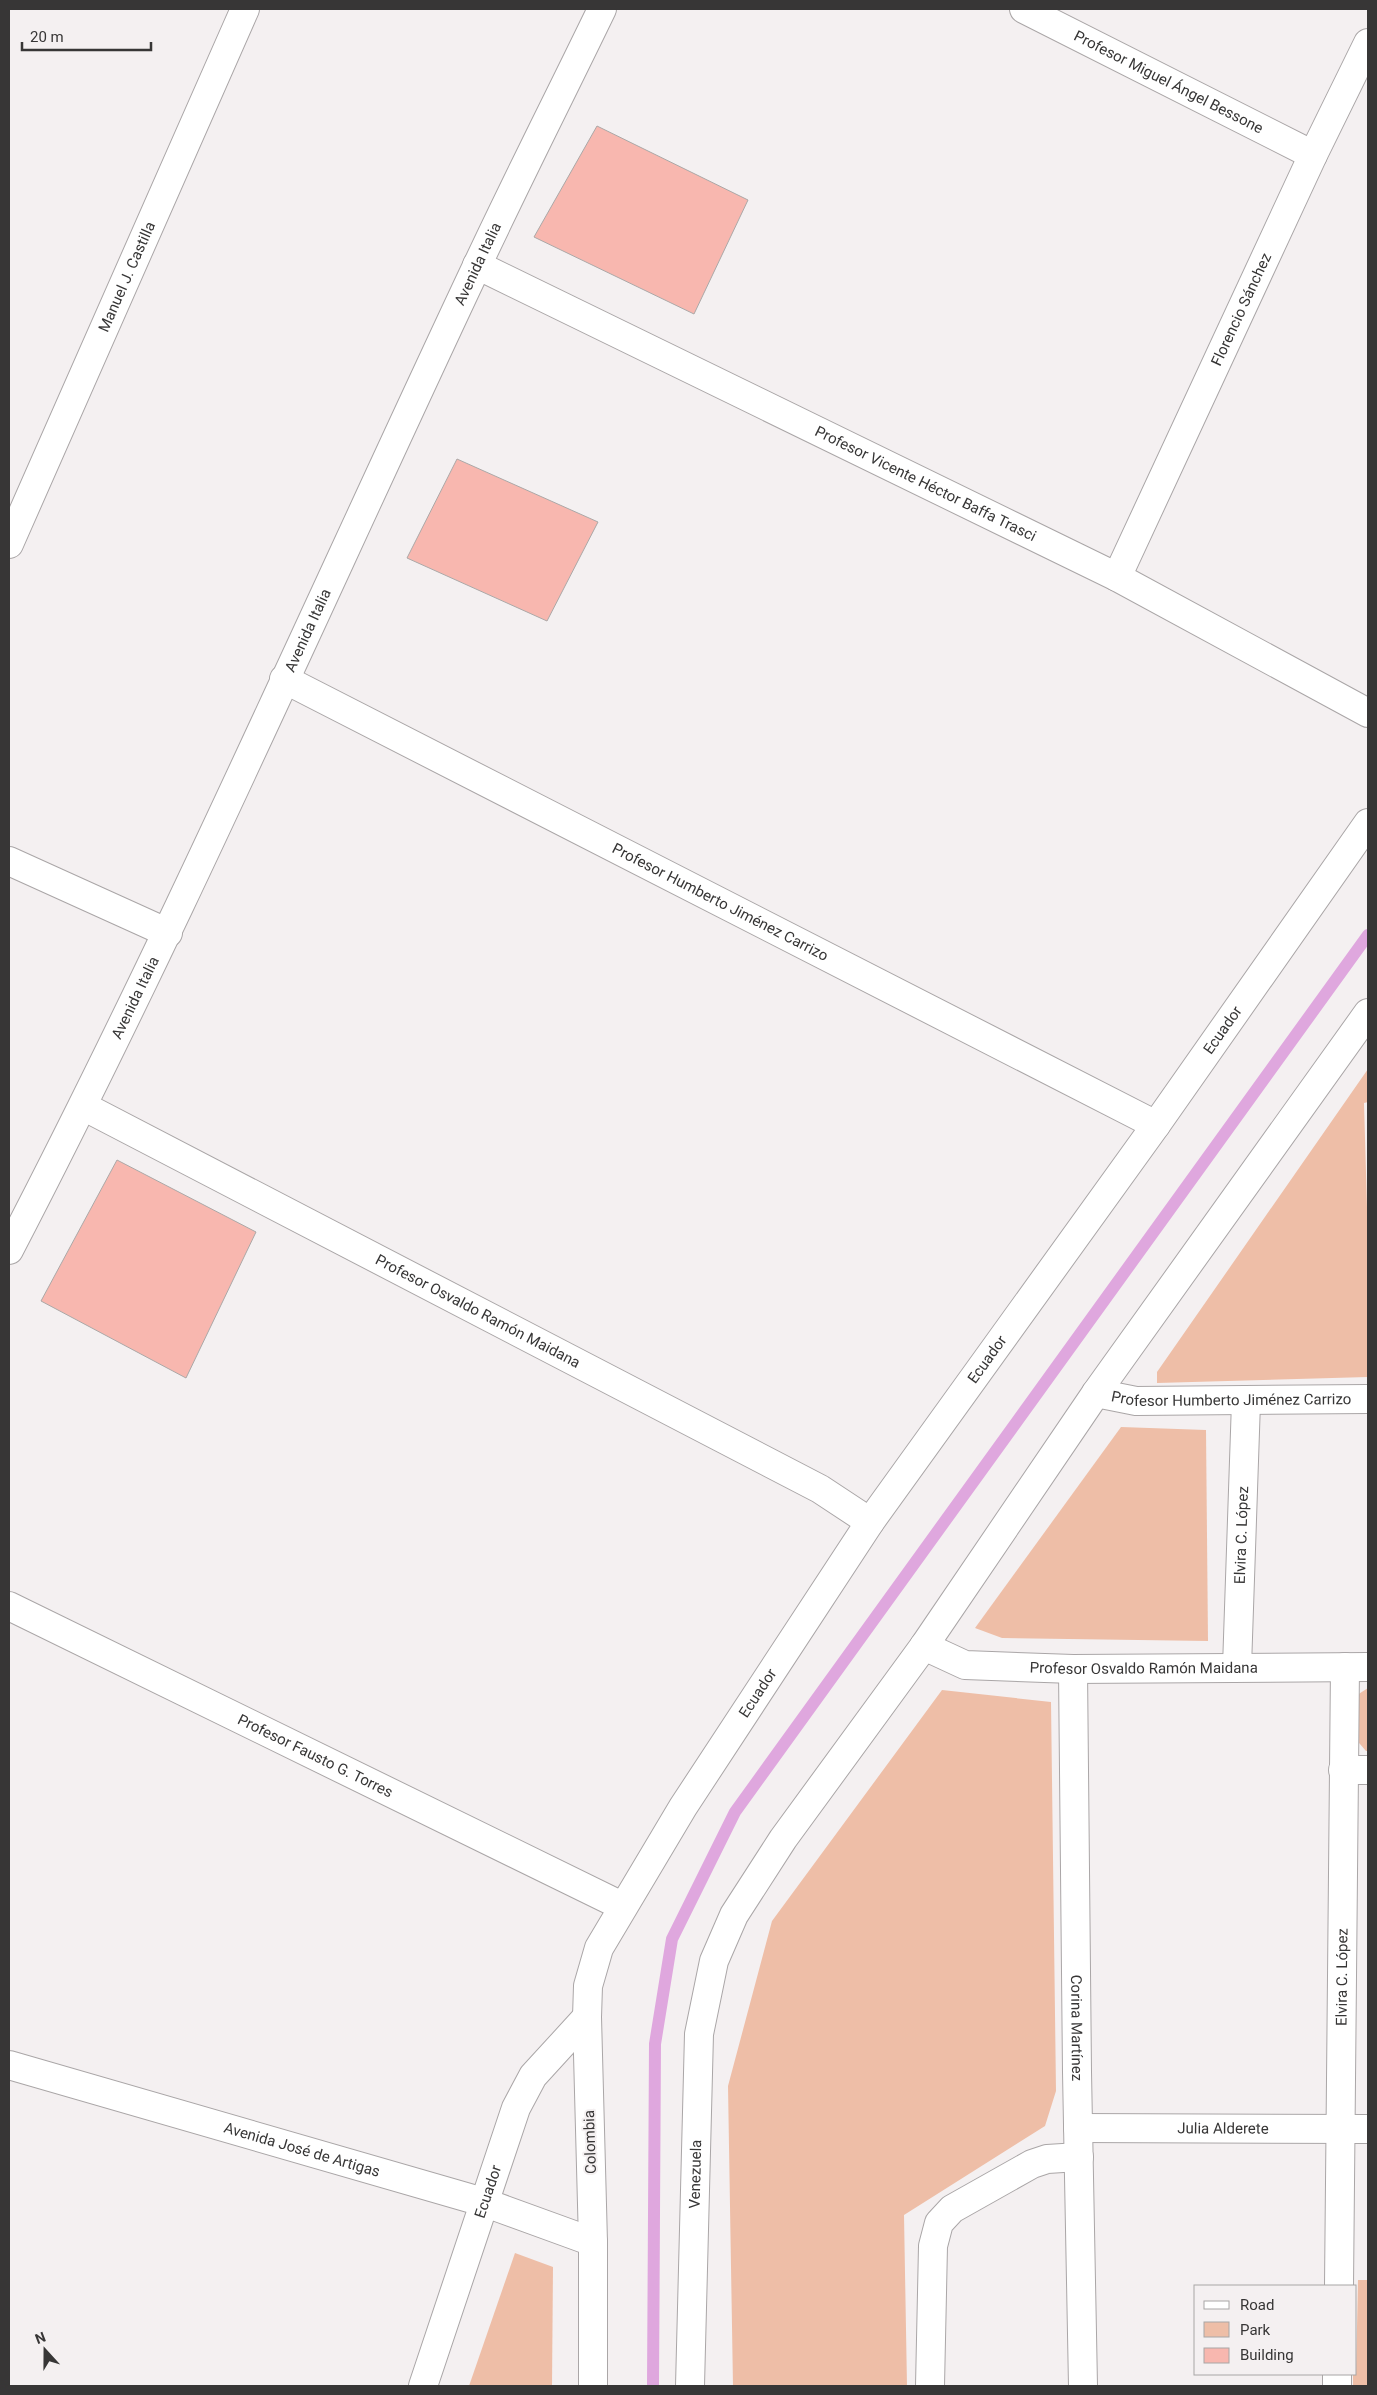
<svg xmlns="http://www.w3.org/2000/svg" width="1377" height="2395" viewBox="0 0 1377 2395" font-family="Roboto,sans-serif">
	<rect width="100%" height="100%" fill="#f4f0f1"/>
	<g fill="#eebea7">
		<path d="M 1368,1069 L 1368,1102 L 1364,1103 L 1368,1242 L 1368,1377 L 1157,1383 L 1157,1372 Z"/>
		<path d="M 1121,1427 L 1206,1430 L 1208,1641 L 1002,1638 L 975,1628 Z"/>
		<path d="M 1368,1688 L 1368,1751 L 1366,1751 L 1353,1736 L 1354,1697 Z"/>
		<path d="M 942,1690 L 1051,1702 L 1056,2091 L 1045,2126 L 904,2215 L 907,2386 L 733,2386 L 728,2086 L 772,1921 Z"/>
		<path d="M 515,2253 L 553,2267 L 552,2386 L 469,2386 Z"/>
		<path d="M 1358,2280 L 1368,2280 L 1368,2386 L 1353,2386 L 1353,2374 L 1356,2374 Z"/>
	</g>
	<g fill="none" stroke-linecap="round" stroke-linejoin="round">
		<path stroke="#dfa7de" stroke-width="12" d="M 653,2386 L 655,2044 L 672,1939 L 735,1812 L 1368,935"/>
	</g>
	<g fill="#f8b7af" stroke="#aba8a7">
		<path d="M 597,126 L 748,200 L 694,314 L 534,237 Z"/>
		<path d="M 457,459 L 598,522 L 547,621 L 407,558 Z"/>
		<path d="M 117,1160 L 256,1232 L 186,1378 L 41,1301 Z"/>
	</g>
	<g fill="none" stroke-linecap="round" stroke-linejoin="round">
		<defs>
			<g id="street">
				<path id="s1" d="M 1024,9 L 1313,155"/>
				<path id="s2" d="M 9,544 L 245,9"/>
				<path id="s3" d="M 1117,577 L 1313,155 L 1368,43"/>
				<path id="s4" d="M 284,679 L 1156,1125"/>
				<path d="M 9,861 L 168,933"/>
				<path id="s5" d="M 83,1106 L 820,1489 L 870,1522"/>
				<path id="s6" d="M 1096,1393 L 1136,1401 L 1368,1399"/>
				<path id="s7" d="M 9,1606 L 622,1906"/>
				<path id="s8" d="M 924,1646 L 965,1665 L 1073,1669 L 1368,1667"/>
				<path id="s9" d="M 1237,1667 L 1246,1402"/>
				<path id="s10" d="M 1073,1669 L 1077,2072 L 1083,2386"/>
				<path d="M 1343,1770 L 1368,1770"/>
				<path id="s11" d="M 9,2065 L 483,2202 L 593,2242"/>
				<path id="s12" d="M 1078,2128 L 1368,2129"/>
				<path id="s13" d="M 1339,2286 L 1345,1667"/>
				<path id="s14" d="M 423,2386 L 516,2108 L 533,2076 L 587,2017"/>
				<path d="M 930,2386 L 933,2246 L 939,2223 L 952,2209 L 1032,2164 L 1047,2159 L 1079,2157"/>
				<path d="M 1337,2386 L 1337,2374"/>
			</g>
			<g id="secondary">
				<path id="s15" d="M 477,265 L 1117,577 L 1368,713"/>
				<path id="s16" d="M 9,1250 C 176,929 321,597 475,270 C 516,182 560,96 602,9"/>
				<path id="s17" d="M 593,2386 L 593,2242 L 587,2017 L 588,1986 L 599,1948 L 683,1807 L 870,1522 L 1156,1125 L 1368,823"/>
				<path id="s18" d="M 690,2386 L 699,2034 L 714,1961 L 734,1915 L 783,1839 L 924,1646 L 1096,1393 L 1368,1013"/>
			</g>
		</defs>
		<use href="#street" stroke="#aaa6a7" stroke-width="30"/>
		<use href="#secondary" stroke="#aaa6a7" stroke-width="30"/>
		<use href="#street" stroke="#fff" stroke-width="28"/>
		<use href="#secondary" stroke="#fff" stroke-width="28"/>
	</g>
	<g text-anchor="middle" dominant-baseline="central" stroke-width="4" stroke-linejoin="round" paint-order="stroke">
		<g font-size="15" fill="#373636" stroke="#f4f0f1">
			<text stroke="none"><textPath href="#s1" startOffset="162">Profesor Miguel Ángel Bessone</textPath></text>
			<text stroke="none"><textPath href="#s16" startOffset="1092">Avenida Italia</textPath></text>
			<text stroke="none"><textPath href="#s2" startOffset="292">Manuel J. Castilla</textPath></text>
			<text stroke="none"><textPath href="#s3" startOffset="295">Florencio Sánchez</textPath></text>
			<text stroke="none"><textPath href="#s15" startOffset="499">Profesor Vicente Héctor Baffa Trasci</textPath></text>
			<text stroke="none"><textPath href="#s16" startOffset="688">Avenida Italia</textPath></text>
			<text stroke="none"><textPath href="#s4" startOffset="490">Profesor Humberto Jiménez Carrizo</textPath></text>
			<text stroke="none"><textPath href="#s16" startOffset="282">Avenida Italia</textPath></text>
			<text stroke="none"><textPath href="#s17" startOffset="1550">Ecuador</textPath></text>
			<text stroke="none"><textPath href="#s5" startOffset="445">Profesor Osvaldo Ramón Maidana</textPath></text>
			<text stroke="none"><textPath href="#s17" startOffset="1145">Ecuador</textPath></text>
			<text stroke="none"><textPath href="#s6" startOffset="136">Profesor Humberto Jiménez Carrizo</textPath></text>
			<text stroke="none"><textPath href="#s9" startOffset="132">Elvira C. López</textPath></text>
			<text stroke="none"><textPath href="#s8" startOffset="224">Profesor Osvaldo Ramón Maidana</textPath></text>
			<text stroke="none"><textPath href="#s17" startOffset="740">Ecuador</textPath></text>
			<text stroke="none"><textPath href="#s7" startOffset="341">Profesor Fausto G. Torres</textPath></text>
			<text stroke="none"><textPath href="#s13" startOffset="309">Elvira C. López</textPath></text>
			<text stroke="none"><textPath href="#s10" startOffset="359">Corina Martínez</textPath></text>
			<text stroke="none"><textPath href="#s12" startOffset="145">Julia Alderete</textPath></text>
			<text transform="translate(590 2142) rotate(-92)">Colombia</text>
			<text stroke="none"><textPath href="#s11" startOffset="305">Avenida José de Artigas</textPath></text>
			<text stroke="none"><textPath href="#s18" startOffset="212">Venezuela</textPath></text>
			<text stroke="none"><textPath href="#s14" startOffset="205">Ecuador</textPath></text>
		</g>
	</g>
	<rect width="1377" height="2395" fill="none" stroke="#373636" stroke-width="20"/>
	<rect x="1194" y="2285" width="162" height="90" fill="#f4f0f1" stroke="#a8a6a6"/>
	<rect x="1204" y="2301" width="25" height="8" fill="#ffffff" stroke="#a8a6a6"/>
	<text x="1240" y="2310" font-size="15" fill="#373636">Road</text>
	<rect x="1204" y="2322" width="25" height="15" fill="#eebea7" stroke="#a8a6a6"/>
	<text x="1240" y="2335" font-size="15" fill="#373636">Park</text>
	<rect x="1204" y="2348" width="25" height="15" fill="#f8b7af" stroke="#a8a6a6"/>
	<text x="1240" y="2360" font-size="15" fill="#373636">Building</text>
	<g transform="translate(45 2350) rotate(339)" stroke="#f4f0f1" stroke-width="4" paint-order="stroke">
	<path d="M0-4L9 19L0 12L-9 19Z" fill="#373636"/>
	<text y="-8" font-size="14" font-weight="bold" text-anchor="middle" fill="#373636">N</text>
	</g>
	<path d="M22 42v8h129v-8" fill="none" stroke="#373636" stroke-width="2.5"/>
	<text x="30" y="42" font-size="15" fill="#373636" stroke="#f4f0f1" stroke-width="4" paint-order="stroke">20 m</text>
</svg>
